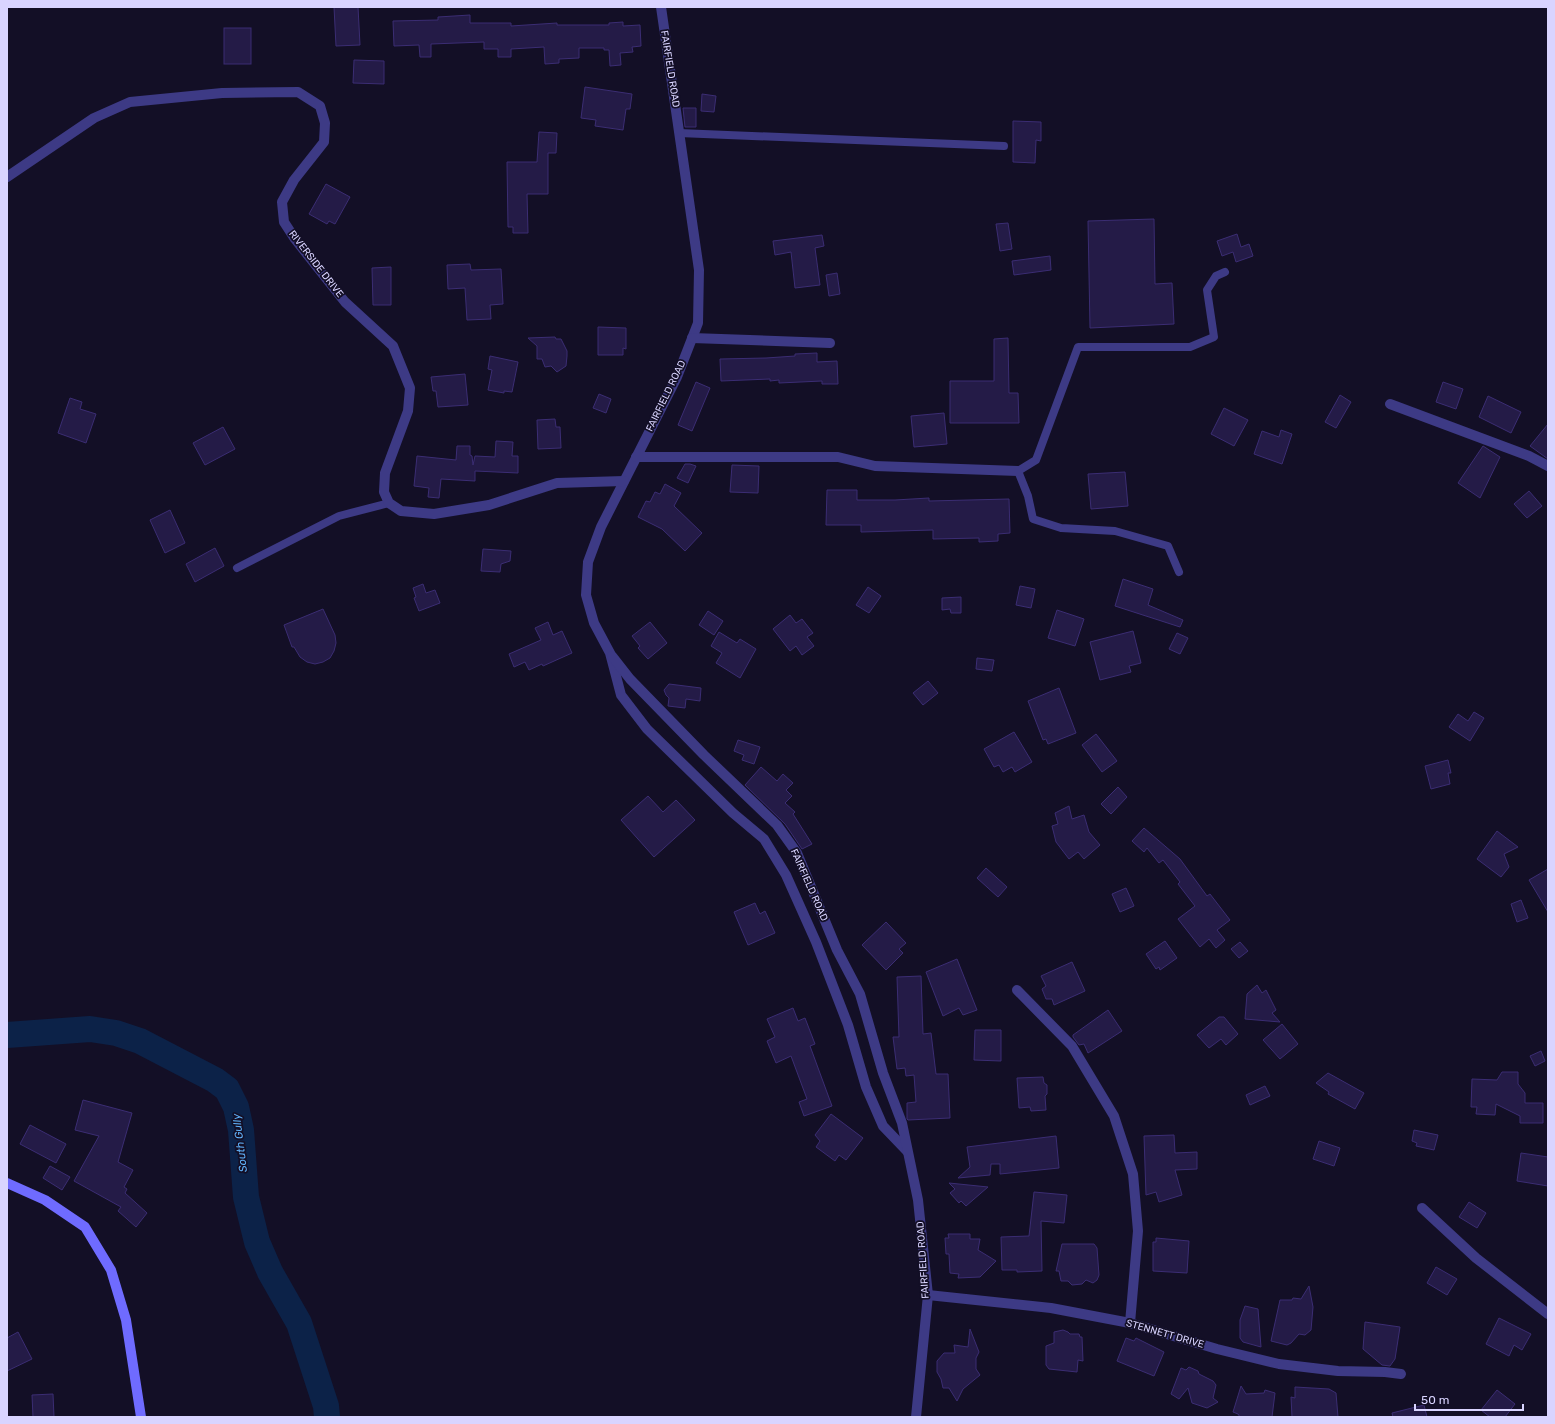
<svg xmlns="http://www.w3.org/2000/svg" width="1555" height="1424" viewBox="0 0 1555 1424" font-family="Rubik,sans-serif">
	<rect width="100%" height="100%" fill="#130f26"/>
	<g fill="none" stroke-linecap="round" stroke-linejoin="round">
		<path stroke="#0c2248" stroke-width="26" d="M 7,1035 L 90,1029 L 116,1033 L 140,1041 L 215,1080 L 227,1089 L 236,1107 L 241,1130 L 246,1197 L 257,1242 L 270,1272 L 299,1323 L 326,1406 L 327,1417"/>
	</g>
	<g fill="#241b47" stroke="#3b2d73">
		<path d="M 334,7 L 358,7 L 360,45 L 336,46 Z"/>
		<path d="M 470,15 L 470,23 L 511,23 L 511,26 L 557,23 L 557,25 L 609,25 L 609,23 L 623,22 L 623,26 L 640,25 L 641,46 L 632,47 L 633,52 L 620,53 L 621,65 L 610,66 L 609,50 L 604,50 L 604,48 L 579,48 L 579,58 L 559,59 L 559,63 L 545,64 L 544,47 L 511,49 L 511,57 L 498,57 L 498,49 L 484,49 L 484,42 L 431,44 L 431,57 L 420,57 L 419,45 L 394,46 L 393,21 L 438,20 L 438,17 Z"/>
		<rect x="224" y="28" width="27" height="36"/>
		<path d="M 354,60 L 384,61 L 384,84 L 353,83 Z"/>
		<path d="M 585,87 L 632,94 L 630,109 L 626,109 L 623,130 L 595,126 L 596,120 L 581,118 Z"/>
		<path d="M 702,94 L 716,96 L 714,112 L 701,111 Z"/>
		<path d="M 683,108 L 696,108 L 696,127 L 685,127 Z"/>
		<path d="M 1013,121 L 1041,122 L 1041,141 L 1036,140 L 1035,163 L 1013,162 Z"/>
		<path d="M 539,132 L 557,133 L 556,153 L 548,153 L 548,194 L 527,194 L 528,233 L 513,233 L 513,227 L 508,227 L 507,162 L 537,162 Z"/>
		<path d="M 326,184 L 350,197 L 335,224 L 329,221 L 327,224 L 309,214 Z"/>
		<path d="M 1154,219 L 1155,284 L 1172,283 L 1174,324 L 1090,328 L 1088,221 Z"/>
		<path d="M 1008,223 L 1012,249 L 1000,251 L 996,224 Z"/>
		<path d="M 1237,234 L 1241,247 L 1249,244 L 1253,256 L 1236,262 L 1233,252 L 1222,256 L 1217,241 Z"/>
		<path d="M 822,235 L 824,246 L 815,248 L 820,285 L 795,288 L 791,252 L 775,255 L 773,241 Z"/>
		<path d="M 1050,256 L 1051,270 L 1014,275 L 1012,261 Z"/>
		<path d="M 470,264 L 471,270 L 501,269 L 503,304 L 490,305 L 491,319 L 467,320 L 465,288 L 448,289 L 447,265 Z"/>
		<path d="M 391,267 L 391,305 L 373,305 L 372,268 Z"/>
		<path d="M 837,273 L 840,294 L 829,296 L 826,275 Z"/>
		<path d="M 598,327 L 626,328 L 626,349 L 623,348 L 623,355 L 598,355 Z"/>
		<path d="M 555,337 L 556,339 L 561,339 L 567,351 L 567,356 L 566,366 L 557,372 L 551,366 L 545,367 L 542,359 L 537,359 L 537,346 L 528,338 Z"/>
		<path d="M 1008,338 L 1009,393 L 1018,393 L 1019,423 L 950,423 L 950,381 L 994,381 L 994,339 Z"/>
		<path d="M 817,353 L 817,362 L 837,361 L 838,384 L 822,384 L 822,381 L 779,383 L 779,380 L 770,381 L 770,379 L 721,381 L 720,359 L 766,358 L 795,356 L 795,354 Z"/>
		<path d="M 490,356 L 518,362 L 512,392 L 504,391 L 504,393 L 488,390 L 492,370 L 488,369 Z"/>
		<path d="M 465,374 L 468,405 L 438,407 L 436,391 L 433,391 L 431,377 Z"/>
		<path d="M 696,382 L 710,388 L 692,431 L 678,425 Z"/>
		<path d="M 1443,382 L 1463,389 L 1456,409 L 1436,402 Z"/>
		<path d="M 599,394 L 611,399 L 606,413 L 593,408 Z"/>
		<path d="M 1340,395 L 1351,402 L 1336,428 L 1325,422 Z"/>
		<path d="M 1488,396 L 1521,412 L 1511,433 L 1479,417 Z"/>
		<path d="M 70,398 L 82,402 L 80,409 L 96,414 L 86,443 L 58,433 Z"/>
		<path d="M 1224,408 L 1248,420 L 1234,446 L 1211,434 Z"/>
		<path d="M 944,413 L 947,444 L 914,447 L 911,416 Z"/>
		<path d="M 555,419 L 556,427 L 560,427 L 561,448 L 538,449 L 537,420 Z"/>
		<path d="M 1548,424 L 1548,459 L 1530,446 Z"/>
		<path d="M 223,427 L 235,449 L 205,465 L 193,443 Z"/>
		<path d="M 1281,430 L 1292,434 L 1282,464 L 1254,454 L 1262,431 L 1279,437 Z"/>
		<path d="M 496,441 L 513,442 L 512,456 L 518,456 L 518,473 L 475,471 L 475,481 L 441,479 L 439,498 L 428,497 L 429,488 L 414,486 L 417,456 L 456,460 L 457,446 L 470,446 L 470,455 L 472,456 L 473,465 L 475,456 L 495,457 Z"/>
		<path d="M 1483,446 L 1500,457 L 1480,498 L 1458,483 Z"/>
		<path d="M 685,464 L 690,464 L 696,466 L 688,483 L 677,478 Z"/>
		<path d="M 732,465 L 759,466 L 758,493 L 730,492 Z"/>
		<path d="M 1125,472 L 1128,506 L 1091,509 L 1088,474 Z"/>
		<path d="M 665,484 L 681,493 L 674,506 L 702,533 L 685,551 L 662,529 L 638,517 L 646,501 L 650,502 L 655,492 L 660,494 Z"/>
		<path d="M 827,490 L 857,490 L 857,500 L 895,500 L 929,498 L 929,501 L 1009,499 L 1010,533 L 998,534 L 998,541 L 979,542 L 979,538 L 933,539 L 933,530 L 861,532 L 861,525 L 826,525 Z"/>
		<path d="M 1529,491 L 1542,506 L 1527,518 L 1514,504 Z"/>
		<path d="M 170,510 L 185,543 L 165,553 L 150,520 Z"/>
		<path d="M 215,548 L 224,566 L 195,582 L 186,564 Z"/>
		<path d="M 483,549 L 511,551 L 510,561 L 501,564 L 500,572 L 481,571 Z"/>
		<path d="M 1123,579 L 1153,589 L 1148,605 L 1183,620 L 1180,627 L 1115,606 Z"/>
		<path d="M 423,584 L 426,593 L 435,590 L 440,603 L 419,611 L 414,598 L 416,597 L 413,588 Z"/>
		<path d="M 1020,586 L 1035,589 L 1031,608 L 1016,605 Z"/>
		<path d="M 868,587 L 881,596 L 869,613 L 856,605 Z"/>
		<path d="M 961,597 L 961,613 L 951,613 L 950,609 L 942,610 L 942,598 Z"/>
		<path d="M 323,609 L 335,635 L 336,643 L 334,651 L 330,658 L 323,662 L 315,664 L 307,662 L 300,657 L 294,647 L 292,647 L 284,625 Z"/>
		<path d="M 1057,610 L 1084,619 L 1075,646 L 1048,638 Z"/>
		<path d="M 708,611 L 723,621 L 714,635 L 699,625 Z"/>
		<path d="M 790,615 L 796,623 L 802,619 L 813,633 L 807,637 L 814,646 L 802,655 L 796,646 L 790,651 L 773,629 Z"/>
		<path d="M 548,622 L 553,635 L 562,631 L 572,653 L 543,666 L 542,664 L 529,670 L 525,662 L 514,667 L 509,654 L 541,640 L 535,628 Z"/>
		<path d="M 650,622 L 667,643 L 648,659 L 638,648 L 640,646 L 632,636 Z"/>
		<path d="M 1133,631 L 1141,663 L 1129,666 L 1131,672 L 1100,680 L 1090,642 Z"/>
		<path d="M 719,632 L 737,643 L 740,639 L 756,649 L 740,678 L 716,663 L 722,653 L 711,646 Z"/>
		<path d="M 1177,633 L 1188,638 L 1180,654 L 1169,649 Z"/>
		<path d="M 977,658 L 994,660 L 992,671 L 976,669 Z"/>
		<path d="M 928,681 L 938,693 L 923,705 L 913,693 Z"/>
		<path d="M 669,684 L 701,688 L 700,701 L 686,699 L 685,708 L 668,706 L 669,698 L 666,695 L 664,690 Z"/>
		<path d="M 1059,688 L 1076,733 L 1048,744 L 1046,739 L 1043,740 L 1028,701 Z"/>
		<path d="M 1474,712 L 1484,718 L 1470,741 L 1449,727 L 1458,714 L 1468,721 Z"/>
		<path d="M 1014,732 L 1032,762 L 1015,772 L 1012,767 L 1003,772 L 999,765 L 994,767 L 984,749 Z"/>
		<path d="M 1096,734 L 1117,761 L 1102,772 L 1082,745 Z"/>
		<path d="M 738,740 L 760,747 L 754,764 L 742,760 L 744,755 L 734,751 Z"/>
		<path d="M 1448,760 L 1451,773 L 1448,773 L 1450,784 L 1431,789 L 1425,766 Z"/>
		<path d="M 761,767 L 777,781 L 783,774 L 793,783 L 786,790 L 792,796 L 785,803 L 795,812 L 793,814 L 812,844 L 802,849 L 785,824 L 745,785 Z"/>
		<path d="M 1118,787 L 1127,797 L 1111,814 L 1101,804 Z"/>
		<path d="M 648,796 L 663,812 L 676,800 L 695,820 L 654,857 L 621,820 Z"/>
		<path d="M 1069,806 L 1072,819 L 1084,815 L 1089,832 L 1100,845 L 1084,859 L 1078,852 L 1069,859 L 1056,842 L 1052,826 L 1058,824 L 1055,813 Z"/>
		<path d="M 1144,828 L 1180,859 L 1207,896 L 1210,894 L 1230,920 L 1217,930 L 1225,940 L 1216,948 L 1209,939 L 1200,947 L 1178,919 L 1195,906 L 1178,884 L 1180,882 L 1163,860 L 1159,863 L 1147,848 L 1144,852 L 1132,841 Z"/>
		<path d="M 1497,831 L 1518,847 L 1504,854 L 1509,867 L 1501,877 L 1477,859 Z"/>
		<path d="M 986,868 L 1007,887 L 998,897 L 977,878 Z"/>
		<path d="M 1548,869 L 1548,912 L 1529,880 Z"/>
		<path d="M 1126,888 L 1134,906 L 1120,912 L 1112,894 Z"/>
		<path d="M 1521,900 L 1528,918 L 1517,922 L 1511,904 Z"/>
		<path d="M 755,903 L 760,914 L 765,911 L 775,933 L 748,945 L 734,912 Z"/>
		<path d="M 886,922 L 906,943 L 899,949 L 903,953 L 886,970 L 862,945 Z"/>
		<path d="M 1165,941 L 1177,958 L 1160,970 L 1159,967 L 1156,969 L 1146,954 Z"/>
		<path d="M 1240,942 L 1248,951 L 1239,958 L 1231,949 Z"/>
		<path d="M 957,959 L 977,1010 L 963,1015 L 959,1008 L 943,1016 L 926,972 Z"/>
		<path d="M 1072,962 L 1085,991 L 1054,1005 L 1052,999 L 1046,999 L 1042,989 L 1046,986 L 1041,976 Z"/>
		<path d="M 921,976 L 923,1034 L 931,1033 L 936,1074 L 948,1074 L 950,1118 L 908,1120 L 907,1119 L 907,1103 L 916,1102 L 914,1075 L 906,1076 L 905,1068 L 897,1069 L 893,1037 L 899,1037 L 897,977 Z"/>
		<path d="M 1257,985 L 1262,993 L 1266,990 L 1276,1010 L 1272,1013 L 1280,1022 L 1245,1019 L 1247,994 Z"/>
		<path d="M 793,1008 L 798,1021 L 805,1018 L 815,1044 L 810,1046 L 832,1106 L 804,1116 L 799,1102 L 807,1099 L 791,1056 L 776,1063 L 767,1041 L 775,1037 L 767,1019 Z"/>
		<path d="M 1108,1010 L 1122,1031 L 1088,1053 L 1084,1044 L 1079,1045 L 1073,1037 L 1073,1035 Z"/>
		<path d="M 1219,1017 L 1224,1017 L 1238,1034 L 1226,1045 L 1221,1039 L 1209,1048 L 1197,1035 Z"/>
		<path d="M 1282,1024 L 1298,1044 L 1280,1059 L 1263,1040 Z"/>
		<path d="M 975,1030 L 1001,1030 L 1001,1061 L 974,1060 Z"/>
		<path d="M 1541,1051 L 1545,1061 L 1535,1066 L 1530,1056 Z"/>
		<path d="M 1502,1072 L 1518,1072 L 1518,1084 L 1525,1093 L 1525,1103 L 1543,1103 L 1543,1123 L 1520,1123 L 1520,1116 L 1496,1104 L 1495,1115 L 1476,1114 L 1477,1107 L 1471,1107 L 1472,1079 L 1497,1080 Z"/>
		<path d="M 1328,1073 L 1364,1093 L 1355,1109 L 1328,1094 L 1329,1092 L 1316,1083 Z"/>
		<path d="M 1043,1077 L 1044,1083 L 1047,1085 L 1047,1094 L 1045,1096 L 1046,1110 L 1031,1111 L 1030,1107 L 1019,1108 L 1017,1078 Z"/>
		<path d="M 1265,1086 L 1270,1096 L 1250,1105 L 1246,1095 Z"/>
		<path d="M 83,1100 L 132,1113 L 118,1162 L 133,1170 L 124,1187 L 127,1189 L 125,1193 L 147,1213 L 136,1227 L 118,1211 L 121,1207 L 74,1181 L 99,1136 L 75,1130 Z"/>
		<path d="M 831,1114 L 863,1138 L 846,1160 L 839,1155 L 835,1161 L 816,1147 L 820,1141 L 815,1135 Z"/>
		<path d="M 30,1125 L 66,1144 L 56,1163 L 20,1144 Z"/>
		<path d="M 1414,1130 L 1438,1135 L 1434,1150 L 1416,1146 L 1417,1143 L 1412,1141 Z"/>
		<path d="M 1174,1135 L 1175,1153 L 1197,1152 L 1197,1169 L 1175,1170 L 1182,1195 L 1159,1202 L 1156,1192 L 1146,1195 L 1144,1136 Z"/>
		<path d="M 1056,1136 L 1059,1168 L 1000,1174 L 1000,1164 L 991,1164 L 990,1175 L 958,1178 L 970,1167 L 967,1147 Z"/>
		<path d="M 1319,1141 L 1340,1148 L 1334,1166 L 1313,1159 Z"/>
		<path d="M 1521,1153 L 1548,1157 L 1548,1186 L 1517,1181 Z"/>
		<path d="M 50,1166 L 70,1177 L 62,1190 L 43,1178 Z"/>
		<path d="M 949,1183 L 988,1187 L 966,1206 L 961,1201 L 959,1203 L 950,1193 L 955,1189 Z"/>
		<path d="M 1034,1192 L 1067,1195 L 1064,1223 L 1041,1221 L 1042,1271 L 1017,1272 L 1017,1270 L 1002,1270 L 1001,1237 L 1029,1236 Z"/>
		<path d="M 1469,1202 L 1486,1213 L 1477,1228 L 1459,1217 Z"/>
		<path d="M 948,1234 L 970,1234 L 970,1239 L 980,1239 L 978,1250 L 996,1261 L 980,1277 L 958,1278 L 959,1274 L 950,1273 L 949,1254 L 946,1254 L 945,1238 L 949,1238 Z"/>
		<path d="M 1156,1238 L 1189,1241 L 1187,1273 L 1153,1271 L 1153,1242 L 1156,1242 Z"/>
		<path d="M 1062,1244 L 1094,1244 L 1097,1248 L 1099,1275 L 1097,1280 L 1093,1283 L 1086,1280 L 1082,1284 L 1072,1285 L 1068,1281 L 1061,1281 L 1059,1271 L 1056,1271 Z"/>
		<path d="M 1436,1267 L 1457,1279 L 1447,1295 L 1427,1283 Z"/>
		<path d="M 1309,1286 L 1313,1307 L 1311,1330 L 1305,1335 L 1299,1334 L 1291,1343 L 1287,1345 L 1271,1341 L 1280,1300 L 1292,1300 L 1293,1298 L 1301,1299 Z"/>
		<path d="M 1245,1306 L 1258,1309 L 1261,1347 L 1243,1342 L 1240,1338 L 1240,1320 Z"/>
		<path d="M 1499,1318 L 1531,1334 L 1522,1350 L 1514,1345 L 1509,1356 L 1486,1344 Z"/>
		<path d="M 1365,1322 L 1400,1327 L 1395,1359 L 1390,1366 L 1382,1365 L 1363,1349 Z"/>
		<path d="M 970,1329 L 979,1352 L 976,1358 L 976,1369 L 980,1375 L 963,1389 L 957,1401 L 949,1388 L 943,1388 L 941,1379 L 937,1372 L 937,1361 L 944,1353 L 955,1353 L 954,1345 L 968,1347 Z"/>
		<path d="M 1063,1330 L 1068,1332 L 1070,1334 L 1079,1334 L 1080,1337 L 1082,1337 L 1083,1361 L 1078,1360 L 1077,1372 L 1049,1369 L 1046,1365 L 1046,1346 L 1054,1343 L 1054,1332 Z"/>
		<path d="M 18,1332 L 32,1359 L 7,1371 L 7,1338 Z"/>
		<path d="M 1126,1338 L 1134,1341 L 1136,1338 L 1164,1352 L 1154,1376 L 1117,1361 Z"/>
		<path d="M 1189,1367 L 1198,1371 L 1199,1374 L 1213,1381 L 1216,1385 L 1213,1398 L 1218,1402 L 1207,1408 L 1192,1403 L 1188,1388 L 1179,1399 L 1171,1394 L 1181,1368 L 1186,1370 Z"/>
		<path d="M 1241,1386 L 1246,1394 L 1264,1393 L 1265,1390 L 1275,1393 L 1272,1417 L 1240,1417 L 1238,1414 L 1233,1412 Z"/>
		<path d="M 1295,1387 L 1329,1389 L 1336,1393 L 1338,1417 L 1292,1417 L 1291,1397 L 1295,1398 Z"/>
		<path d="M 1497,1390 L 1515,1404 L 1505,1417 L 1490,1417 L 1481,1410 Z"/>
		<path d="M 53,1394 L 54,1417 L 33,1417 L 32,1395 Z"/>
		<path d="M 1424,1405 L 1427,1417 L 1393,1417 L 1392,1413 Z"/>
	</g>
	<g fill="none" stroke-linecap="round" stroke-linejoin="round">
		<g stroke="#3d3a85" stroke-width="8">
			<path d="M 679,133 L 1004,146"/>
			<path d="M 237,568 L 339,516 L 389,503"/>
			<path d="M 1179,572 L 1168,546 L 1115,531 L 1061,528 L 1033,519 L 1028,496 L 1018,471 L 1036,460 L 1078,347 L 1190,347 L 1214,337 L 1207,290 L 1216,276 L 1225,272"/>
		</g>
		<g stroke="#3d3a85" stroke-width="10">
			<path d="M 661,7 L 699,270 L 698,323 L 677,377 L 601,527 L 588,562 L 586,595 L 594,623 L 610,653 L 621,695 L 647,729 L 733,813 L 764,839 L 786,875 L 816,942 L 848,1025 L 866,1087 L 883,1126 L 907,1151"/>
			<path d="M 7,177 L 94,118 L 130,102 L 222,93 L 298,92 L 320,106 L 325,123 L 324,142 L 294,180 L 282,202 L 284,222 L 295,239 L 345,302 L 393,346 L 410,388 L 408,411 L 385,473 L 384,492 L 389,503 L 401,511 L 434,514 L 489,505 L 557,483 L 624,481"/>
			<path d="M 692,338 L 830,343"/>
			<path d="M 1390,404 L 1529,456 L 1548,466"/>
			<path d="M 636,457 L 838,457 L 875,466 L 1018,471"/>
			<path d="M 612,656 L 630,679 L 704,755 L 777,825 L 797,853 L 837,950 L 860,994 L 883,1073 L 902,1123 L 918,1200 L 928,1295 L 916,1417"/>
			<path d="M 1017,990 L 1072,1046 L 1114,1116 L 1133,1174 L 1138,1231 L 1130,1323"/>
			<path d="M 1422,1208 L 1476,1258 L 1548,1314"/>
			<path d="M 928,1295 L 1051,1308 L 1130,1323 L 1217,1349 L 1279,1364 L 1338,1371 L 1385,1372 L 1401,1374"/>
		</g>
		<path stroke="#6f6bff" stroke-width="10" d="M 7,1183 L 45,1200 L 85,1227 L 111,1270 L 126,1320 L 141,1417"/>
	</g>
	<g text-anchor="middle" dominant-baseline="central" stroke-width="3.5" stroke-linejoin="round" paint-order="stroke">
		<g font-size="10" fill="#d9d4ff" stroke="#130f26">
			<text transform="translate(670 69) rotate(81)">FAIRFIELD ROAD</text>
			<text transform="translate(316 264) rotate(52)">RIVERSIDE DRIVE</text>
			<text transform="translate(666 396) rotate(-64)">FAIRFIELD ROAD</text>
			<text transform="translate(809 885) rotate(66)">FAIRFIELD ROAD</text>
			<text transform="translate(923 1260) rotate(-94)">FAIRFIELD ROAD</text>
			<text transform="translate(1165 1334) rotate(16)">STENNETT DRIVE</text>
		</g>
		<g font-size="11" font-style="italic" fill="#62b6ff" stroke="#130f26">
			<text transform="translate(240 1143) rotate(-97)">South Gully</text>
		</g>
	</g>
	<rect width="1555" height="1424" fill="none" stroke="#d9d4ff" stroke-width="16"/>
	<path d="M1415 1404v6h108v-6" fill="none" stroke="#d9d4ff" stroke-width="2"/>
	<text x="1421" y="1404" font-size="12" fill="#d9d4ff" stroke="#130f26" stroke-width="3" paint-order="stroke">50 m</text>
</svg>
